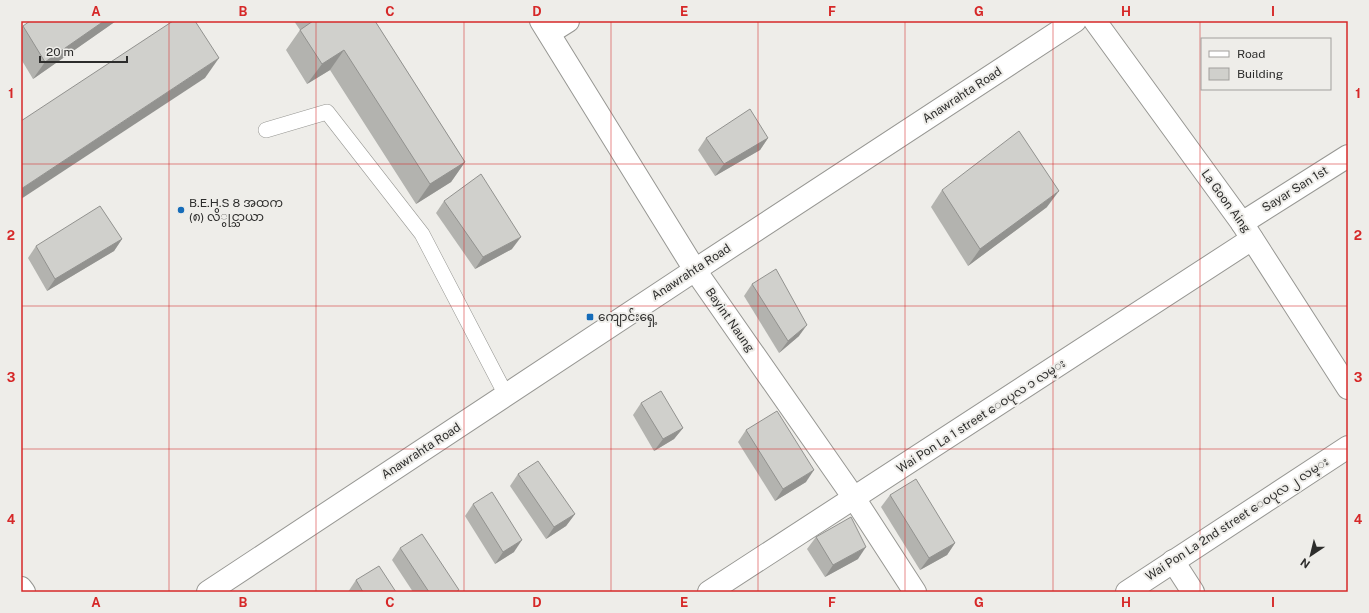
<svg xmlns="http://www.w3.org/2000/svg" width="1369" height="613" viewBox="0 0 1369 613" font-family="'Public Sans','Noto Sans Myanmar',sans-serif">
	<rect width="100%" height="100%" fill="#eeede9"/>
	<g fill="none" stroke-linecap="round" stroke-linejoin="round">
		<defs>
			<path id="lane" d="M 266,130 L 327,112 L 422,234 L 506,395"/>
			<g id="street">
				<path d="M 541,21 L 695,270 L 854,498 L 915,592"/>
				<path d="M 1095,21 L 1242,223 L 1348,388"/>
				<path d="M 549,33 L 568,21"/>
				<path d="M 1242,223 L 1348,156"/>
				<path d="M 1173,561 L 1193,592"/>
				<path d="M 21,588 L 24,592"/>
				<path d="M 709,592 L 1252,239"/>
				<path d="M 1127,592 L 1348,447"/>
			</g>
			<path id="secondary" d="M 208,592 L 695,270 L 1075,21"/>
		</defs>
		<use href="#lane" stroke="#979793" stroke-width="16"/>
		<use href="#street" stroke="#979793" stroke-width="24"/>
		<use href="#secondary" stroke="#979793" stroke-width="24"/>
		<use href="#lane" stroke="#fff" stroke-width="15"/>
		<use href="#street" stroke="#fff" stroke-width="22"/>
		<use href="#secondary" stroke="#fff" stroke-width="22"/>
	</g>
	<g fill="#b3b3af">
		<path d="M 116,21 L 33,79 L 21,59 L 21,28 L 23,26 Z"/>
		<path d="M 294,21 L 375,21 L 465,162 L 451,182 L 416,204 L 330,70 L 307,84 L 286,50 L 300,30 Z"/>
		<path d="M 706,138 L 768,138 L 760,150 L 715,176 L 698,150 Z"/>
		<path d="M 942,190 L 1047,207 L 968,266 L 931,207 Z"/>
		<path d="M 444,201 L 512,249 L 475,269 L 436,213 Z"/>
		<path d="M 122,239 L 114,251 L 47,291 L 28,258 L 36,246 Z"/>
		<path d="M 752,284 L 799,336 L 779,353 L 744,296 Z"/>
		<path d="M 641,403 L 683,428 L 674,439 L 654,451 L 633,415 Z"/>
		<path d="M 746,430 L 806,482 L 775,501 L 738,442 Z"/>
		<path d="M 518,474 L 575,514 L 566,526 L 546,539 L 510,486 Z"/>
		<path d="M 890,495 L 955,543 L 947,555 L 920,570 L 881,507 Z"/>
		<path d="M 473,504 L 514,552 L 495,564 L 465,516 Z"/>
		<path d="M 816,537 L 858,559 L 825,577 L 807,549 Z"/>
		<path d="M 400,548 L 458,592 L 413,592 L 392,560 Z"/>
		<path d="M 356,580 L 396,592 L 348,592 Z"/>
	</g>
	<g fill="#92928f">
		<path d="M 104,21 L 116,21 L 33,79 L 45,62 Z"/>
		<path d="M 344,50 L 330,70 L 307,84 L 322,64 Z"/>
		<path d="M 219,58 L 205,78 L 21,199 L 21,189 Z"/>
		<path d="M 768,138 L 760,150 L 715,176 L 724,164 Z"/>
		<path d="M 465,162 L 451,182 L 416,204 L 430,184 Z"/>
		<path d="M 1059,191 L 1047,207 L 968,266 L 980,249 Z"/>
		<path d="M 521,237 L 512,249 L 475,269 L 483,257 Z"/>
		<path d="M 122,239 L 114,251 L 47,291 L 55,279 Z"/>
		<path d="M 807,325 L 799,336 L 779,353 L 788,341 Z"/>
		<path d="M 683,428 L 674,439 L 654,451 L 663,439 Z"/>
		<path d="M 814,470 L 806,482 L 775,501 L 783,489 Z"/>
		<path d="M 575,514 L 566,526 L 546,539 L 554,527 Z"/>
		<path d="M 522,540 L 514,552 L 495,564 L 503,552 Z"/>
		<path d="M 955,543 L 947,555 L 920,570 L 929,558 Z"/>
		<path d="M 866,547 L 858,559 L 825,577 L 833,565 Z"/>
	</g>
	<g fill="#d0d0cc" stroke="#92928f">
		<path d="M 30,21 L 104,21 L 45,62 L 23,26 Z"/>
		<path d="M 173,21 L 195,21 L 219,58 L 21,189 L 21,121 Z"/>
		<path d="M 313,21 L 375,21 L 465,162 L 430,184 L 344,50 L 322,64 L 300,30 Z"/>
		<path d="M 750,109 L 768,138 L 724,164 L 706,138 Z"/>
		<path d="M 1019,131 L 1059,191 L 980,249 L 942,190 Z"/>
		<path d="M 481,174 L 521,237 L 483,257 L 444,201 Z"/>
		<path d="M 100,206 L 122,239 L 55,279 L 36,246 Z"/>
		<path d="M 776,269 L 807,325 L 788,341 L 752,284 Z"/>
		<path d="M 661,391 L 683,428 L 663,439 L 641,403 Z"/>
		<path d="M 777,411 L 814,470 L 783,489 L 746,430 Z"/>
		<path d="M 538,461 L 575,514 L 554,527 L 518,474 Z"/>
		<path d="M 916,479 L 955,543 L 929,558 L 890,495 Z"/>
		<path d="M 492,492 L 522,540 L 503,552 L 473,504 Z"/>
		<path d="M 851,517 L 866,547 L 833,565 L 816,537 Z"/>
		<path d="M 422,534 L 459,590 L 456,592 L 429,592 L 400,548 Z"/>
		<path d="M 379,566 L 396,592 L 363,592 L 356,580 Z"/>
	</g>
	<path fill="none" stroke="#d62828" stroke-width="1" stroke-opacity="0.55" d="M 169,21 L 169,592M 316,21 L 316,592M 464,21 L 464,592M 611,21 L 611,592M 758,21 L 758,592M 905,21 L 905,592M 1053,21 L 1053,592M 1200,21 L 1200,592M 21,164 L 1348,164M 21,306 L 1348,306M 21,449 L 1348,449"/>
	<g fill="#156cb9" stroke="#eeede9" stroke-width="1.5">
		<circle cx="181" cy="210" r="4"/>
		<rect x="586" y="313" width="8" height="8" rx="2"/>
	</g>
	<g text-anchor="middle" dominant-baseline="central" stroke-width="4" stroke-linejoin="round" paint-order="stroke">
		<g font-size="12" fill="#2d2d2c" stroke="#eeede9">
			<text transform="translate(962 95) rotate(-33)">Anawrahta Road</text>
			<text transform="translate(1295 189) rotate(-32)">Sayar San 1st</text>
			<text transform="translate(1226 201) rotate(54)">La Goon Aing</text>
			<text transform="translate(691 272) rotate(-33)">Anawrahta Road</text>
			<text transform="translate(730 320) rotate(55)">Bayint Naung</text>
			<text transform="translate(981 416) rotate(-33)">Wai Pon La 1 street ေဝပုလ ၁ လမ္း</text>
			<text transform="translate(421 451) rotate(-33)">Anawrahta Road</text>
			<text transform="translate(1237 519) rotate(-33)">Wai Pon La 2nd street ေဝပုလ ၂ လမ္း</text>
		</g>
		<g font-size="12" fill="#2d2d2c" stroke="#eeede9" text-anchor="start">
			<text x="189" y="203">B.E.H.S 8 အထက<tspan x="189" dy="14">(၈) လိွုင္သာယာ</tspan></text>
			<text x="598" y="317">ကျောင်းရှေ့</text>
		</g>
	</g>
	<rect width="1369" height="613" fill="none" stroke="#eeede9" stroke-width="44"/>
	<rect x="1201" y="38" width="130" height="52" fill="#eeede9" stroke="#a1a09d"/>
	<rect x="1209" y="51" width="20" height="6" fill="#ffffff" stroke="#a1a09d"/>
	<text x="1237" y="58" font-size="12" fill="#2d2d2c">Road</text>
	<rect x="1209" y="68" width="20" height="12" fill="#d0d0cc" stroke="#a1a09d"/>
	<text x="1237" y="78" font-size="12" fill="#2d2d2c">Building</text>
	<g transform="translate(1311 555) rotate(215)" stroke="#eeede9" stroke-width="3" paint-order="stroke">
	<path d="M0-3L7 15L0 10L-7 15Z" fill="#2d2d2c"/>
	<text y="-6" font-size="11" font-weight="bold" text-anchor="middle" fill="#2d2d2c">N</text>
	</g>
	<path d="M40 56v6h87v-6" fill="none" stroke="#2d2d2c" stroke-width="2"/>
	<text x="46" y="56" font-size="12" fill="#2d2d2c" stroke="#eeede9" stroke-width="3" paint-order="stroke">20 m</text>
	<rect x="22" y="22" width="1325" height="569" fill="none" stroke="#d62828" stroke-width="1.5"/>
	<g font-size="13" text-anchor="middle" font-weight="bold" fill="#d62828">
		<text x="96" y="16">A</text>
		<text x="243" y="16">B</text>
		<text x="390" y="16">C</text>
		<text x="537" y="16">D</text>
		<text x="684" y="16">E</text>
		<text x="832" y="16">F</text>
		<text x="979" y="16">G</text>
		<text x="1126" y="16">H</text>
		<text x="1273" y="16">I</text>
		<text x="11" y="98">1</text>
		<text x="1358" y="98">1</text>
		<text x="11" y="240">2</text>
		<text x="1358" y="240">2</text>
		<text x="11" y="382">3</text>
		<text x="1358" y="382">3</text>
		<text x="11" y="524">4</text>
		<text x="1358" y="524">4</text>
		<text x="96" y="607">A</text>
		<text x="243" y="607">B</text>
		<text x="390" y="607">C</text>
		<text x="537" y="607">D</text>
		<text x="684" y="607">E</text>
		<text x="832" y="607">F</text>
		<text x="979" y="607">G</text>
		<text x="1126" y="607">H</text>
		<text x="1273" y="607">I</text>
	</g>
</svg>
